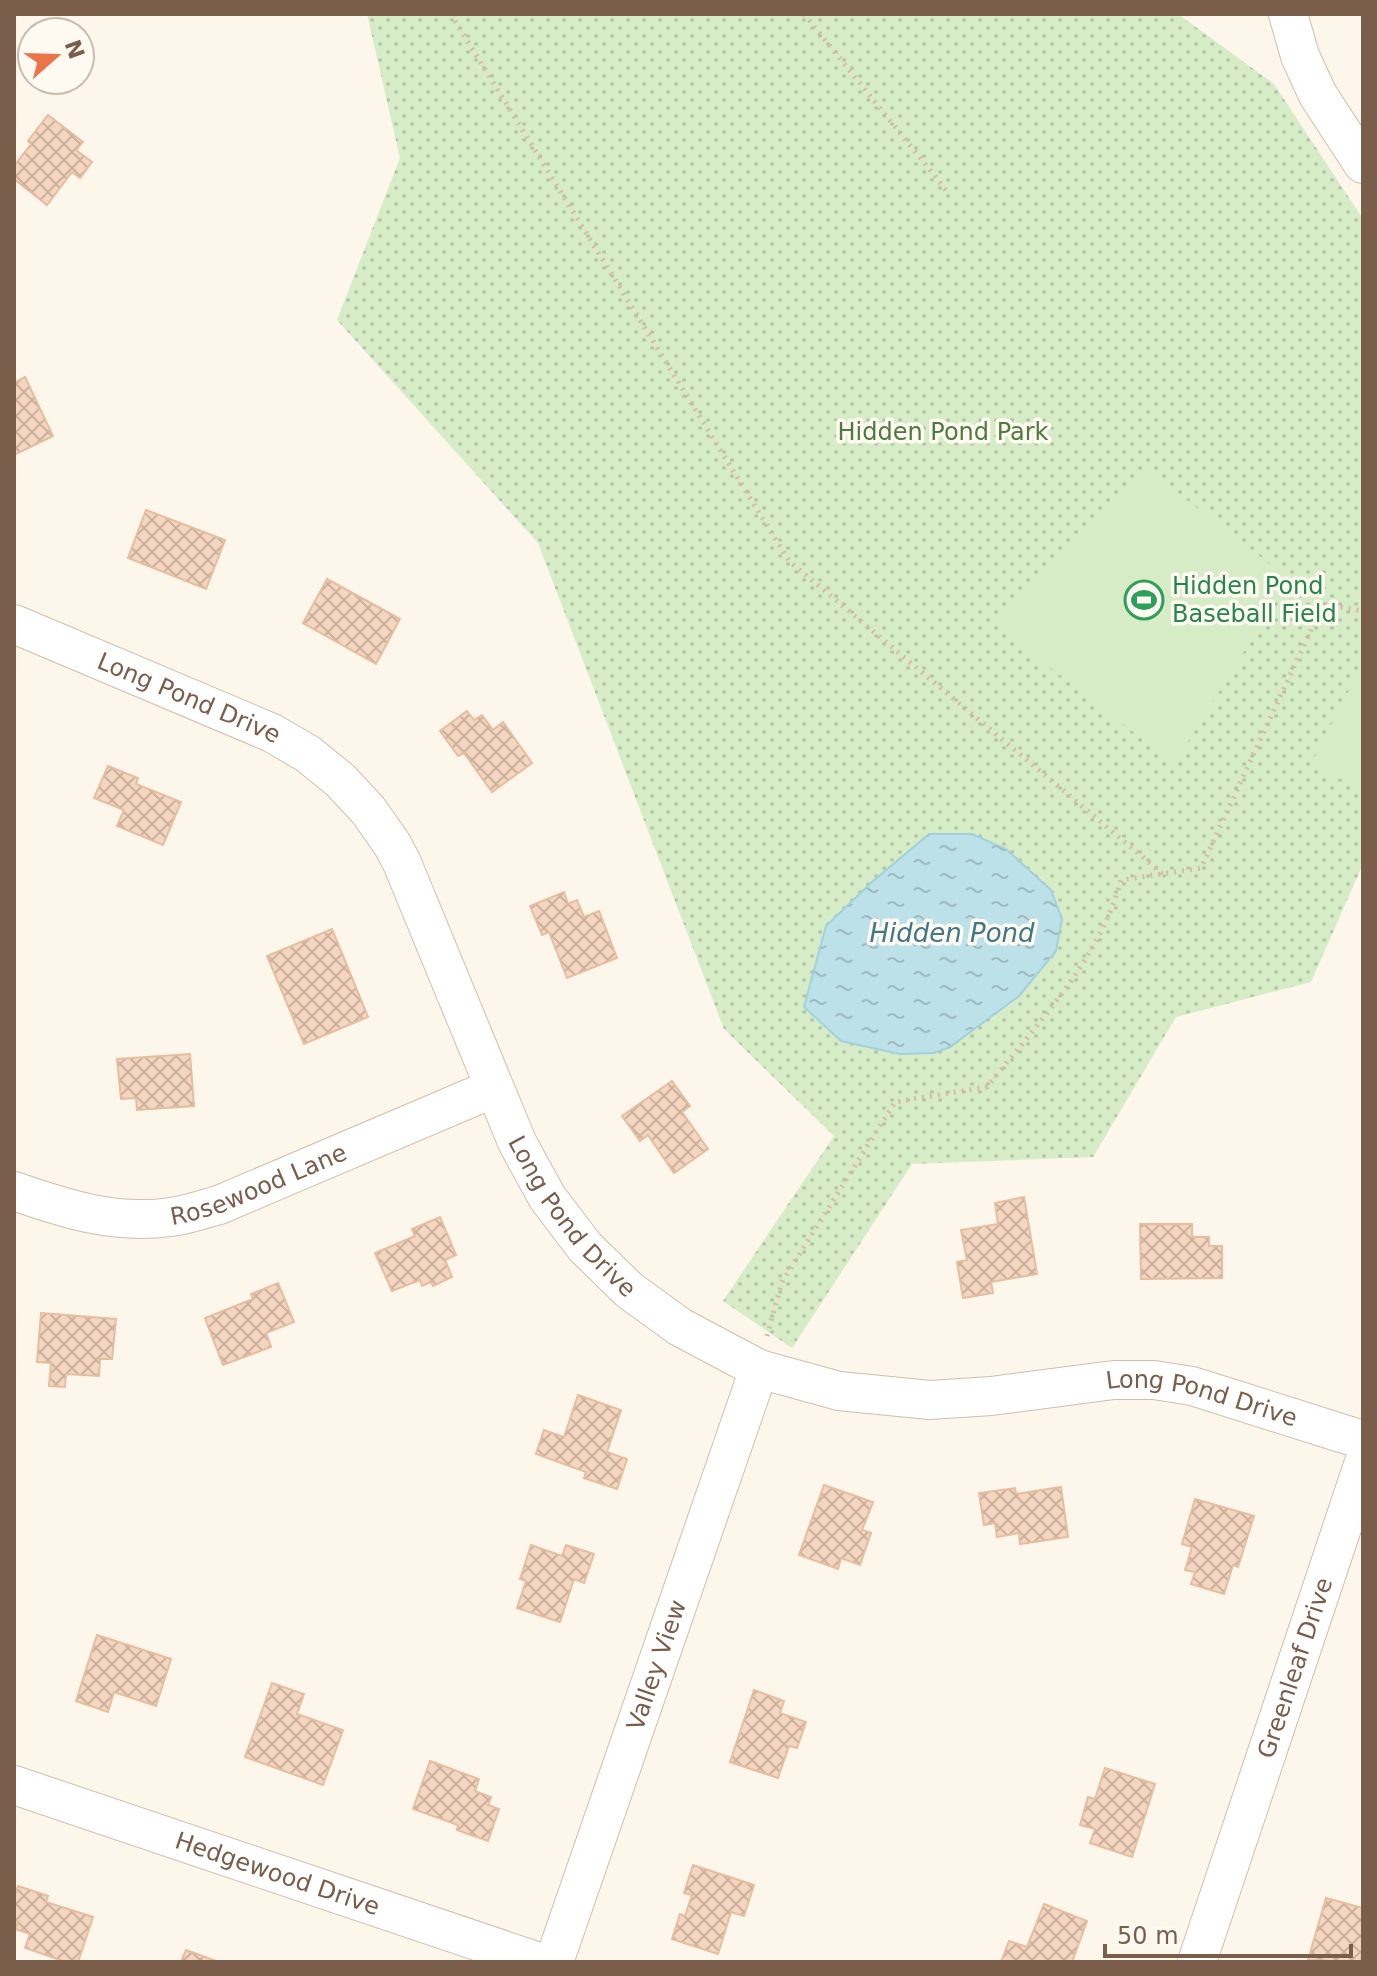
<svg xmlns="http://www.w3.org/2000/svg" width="1377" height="1976" viewBox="0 0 1377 1976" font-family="'DejaVu Sans',sans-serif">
	<defs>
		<pattern id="grass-dots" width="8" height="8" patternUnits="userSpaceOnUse" patternTransform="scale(2)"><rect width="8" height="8" fill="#d5ecc7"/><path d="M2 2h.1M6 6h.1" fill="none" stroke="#b2c2a4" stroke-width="1.8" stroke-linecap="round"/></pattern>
		<pattern id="water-ripples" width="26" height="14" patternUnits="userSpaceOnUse" patternTransform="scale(2)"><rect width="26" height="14" fill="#bce1e8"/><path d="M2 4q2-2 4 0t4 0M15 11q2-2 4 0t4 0" fill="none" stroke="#9ebabe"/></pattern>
		<pattern id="building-cross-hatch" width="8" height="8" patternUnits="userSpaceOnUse" patternTransform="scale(2)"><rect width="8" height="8" fill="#f4d6c0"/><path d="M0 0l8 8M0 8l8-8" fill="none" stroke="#cbb19e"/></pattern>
	</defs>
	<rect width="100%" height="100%" fill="#fdf6ea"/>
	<path fill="url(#grass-dots)" d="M 367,14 L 1178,14 L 1274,84 L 1363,219 L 1363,864 L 1311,982 L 1176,1017 L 1093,1157 L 912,1164 L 792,1348 L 723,1301 L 834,1136 L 724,1029 L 538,543 L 337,320 L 400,158 Z"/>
	<g fill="#d5ecc7">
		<path d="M 1144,467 L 1289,579 L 1174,764 L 992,622 Z"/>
		<path d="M 1363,663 L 1363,790 L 1311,764 Z"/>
	</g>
	<path fill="url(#water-ripples)" stroke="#a2d0db" stroke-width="2" d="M 929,834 L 972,834 L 1006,849 L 1051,890 L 1062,919 L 1056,951 L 1019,996 L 950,1047 L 934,1053 L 900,1054 L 841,1041 L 804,1007 L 826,926 L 873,881 Z"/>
	<g fill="url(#building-cross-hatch)" stroke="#e7bda0" stroke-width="2">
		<path d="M 48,115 L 83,142 L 76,150 L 92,162 L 80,178 L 72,172 L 47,205 L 14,179 L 14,166 L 31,144 L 28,141 Z"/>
		<path d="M 25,377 L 53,436 L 14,455 L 14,383 Z"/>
		<path d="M 146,510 L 225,540 L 206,589 L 128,558 Z"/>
		<path d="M 327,579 L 400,619 L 376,664 L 303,623 Z"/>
		<path d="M 467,711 L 474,720 L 482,715 L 493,730 L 503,722 L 532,763 L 492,792 L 464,753 L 458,756 L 440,731 Z"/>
		<path d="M 108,766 L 138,778 L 136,784 L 181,802 L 163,845 L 117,826 L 124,810 L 94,798 Z"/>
		<path d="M 564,892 L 568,904 L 577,900 L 584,917 L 599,911 L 617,958 L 567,978 L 549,932 L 542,935 L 530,906 Z"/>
		<path d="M 332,929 L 368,1017 L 304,1044 L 267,956 Z"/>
		<path d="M 190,1054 L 194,1106 L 137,1110 L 136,1098 L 121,1099 L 117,1059 Z"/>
		<path d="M 672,1081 L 690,1106 L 682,1112 L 708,1149 L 674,1173 L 648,1135 L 640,1141 L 622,1116 Z"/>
		<path d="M 1024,1197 L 1037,1274 L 991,1282 L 993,1293 L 963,1298 L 957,1262 L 967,1260 L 961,1230 L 998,1224 L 995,1203 Z"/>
		<path d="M 440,1217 L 456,1255 L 445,1260 L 452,1277 L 433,1286 L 431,1282 L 422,1286 L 420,1280 L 392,1291 L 375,1253 L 415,1236 L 412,1229 Z"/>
		<path d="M 1140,1224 L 1192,1224 L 1192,1237 L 1209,1237 L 1209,1246 L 1222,1246 L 1222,1278 L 1141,1279 Z"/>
		<path d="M 278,1283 L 294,1322 L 266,1333 L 271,1347 L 223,1365 L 205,1318 L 253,1299 L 251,1294 Z"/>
		<path d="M 41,1313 L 116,1319 L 112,1359 L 100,1359 L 99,1376 L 66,1374 L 65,1387 L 49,1386 L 51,1363 L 37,1362 Z"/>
		<path d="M 578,1395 L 621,1410 L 607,1452 L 627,1459 L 617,1489 L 584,1478 L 586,1472 L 536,1454 L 544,1430 L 564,1437 Z"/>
		<path d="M 824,1485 L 873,1502 L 862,1530 L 871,1533 L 860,1565 L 841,1558 L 838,1569 L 799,1555 Z"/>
		<path d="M 1061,1487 L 1068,1537 L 1020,1544 L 1019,1533 L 997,1537 L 995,1523 L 984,1525 L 979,1493 L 1015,1488 L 1016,1494 Z"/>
		<path d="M 1195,1499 L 1254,1516 L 1238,1567 L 1233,1565 L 1224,1594 L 1191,1584 L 1195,1572 L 1185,1570 L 1192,1547 L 1182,1544 Z"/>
		<path d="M 531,1545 L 562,1556 L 566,1545 L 594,1554 L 584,1583 L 574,1579 L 560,1622 L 517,1608 L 526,1581 L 520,1579 Z"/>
		<path d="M 97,1635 L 171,1659 L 156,1706 L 114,1692 L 108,1712 L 76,1701 Z"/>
		<path d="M 272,1683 L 304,1694 L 297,1714 L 343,1730 L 323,1785 L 245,1757 Z"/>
		<path d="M 754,1690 L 784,1701 L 780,1713 L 806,1722 L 797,1748 L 789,1746 L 778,1778 L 730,1762 Z"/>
		<path d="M 430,1761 L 479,1779 L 475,1791 L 491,1797 L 488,1805 L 499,1809 L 488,1841 L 457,1830 L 458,1825 L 413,1809 Z"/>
		<path d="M 1105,1768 L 1155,1784 L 1132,1857 L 1090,1843 L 1095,1829 L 1080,1825 L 1088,1797 L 1095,1799 Z"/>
		<path d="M 693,1865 L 754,1885 L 744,1916 L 731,1912 L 718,1954 L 672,1939 L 680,1914 L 685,1916 L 692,1895 L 684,1893 Z"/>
		<path d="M 18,1886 L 48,1896 L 46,1902 L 93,1917 L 78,1962 L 66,1962 L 25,1948 L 30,1934 L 15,1929 L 18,1922 L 14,1920 L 14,1898 Z"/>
		<path d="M 1326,1898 L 1363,1908 L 1363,1952 L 1360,1962 L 1308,1960 Z"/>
		<path d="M 1044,1904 L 1087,1921 L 1072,1962 L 1001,1962 L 1009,1941 L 1027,1947 Z"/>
		<path d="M 186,1950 L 219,1962 L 181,1962 Z"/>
	</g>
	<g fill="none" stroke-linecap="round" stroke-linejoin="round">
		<defs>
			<g id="street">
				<path d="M 1288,14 L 1300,56 L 1318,95 L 1363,164"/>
				<path id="s1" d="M 14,624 L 272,733 L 308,754 L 340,780 L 368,810 L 392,844 L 402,863 L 517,1142 L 547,1197 L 585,1247 L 629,1290 L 680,1327 L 759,1369 L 839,1391 L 930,1400 L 991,1396 L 1114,1380 L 1154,1380 L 1192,1386 L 1363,1440"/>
				<path id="s2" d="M 14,1191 C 66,1209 115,1225 171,1217 C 187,1215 203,1209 219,1205 L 494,1088"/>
				<path id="s3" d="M 14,1785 L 539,1962"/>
				<path id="s4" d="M 554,1962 L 759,1369"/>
				<path id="s5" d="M 1197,1962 L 1363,1465"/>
			</g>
		</defs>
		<use href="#street" stroke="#d1beae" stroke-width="40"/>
		<g stroke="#d9b9a2" stroke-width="5" stroke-dasharray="2 6" stroke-linecap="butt">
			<path d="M 453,14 L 452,16 L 789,561 L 1163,874"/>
			<path d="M 804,14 L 946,190"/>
			<path d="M 767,1336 L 782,1282 L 895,1102 L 987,1087 C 1037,1024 1100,959 1121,880 L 1201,868 L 1323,604 L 1363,611"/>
		</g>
		<use href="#street" stroke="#fff" stroke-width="38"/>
	</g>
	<defs>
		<symbol id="stadium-ring" viewBox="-11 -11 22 22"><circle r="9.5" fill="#fffaf1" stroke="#2e9e5b" stroke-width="1.5"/><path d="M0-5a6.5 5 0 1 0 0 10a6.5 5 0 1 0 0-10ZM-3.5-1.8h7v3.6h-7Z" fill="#2e9e5b"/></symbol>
	</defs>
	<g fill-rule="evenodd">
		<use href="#stadium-ring" x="1122" y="578" width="44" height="44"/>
	</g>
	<g text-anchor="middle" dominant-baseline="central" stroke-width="7" stroke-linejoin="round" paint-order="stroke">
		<g font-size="24" fill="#4f7a40" stroke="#fffaf1">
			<text x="943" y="432">Hidden Pond Park</text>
		</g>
		<g font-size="24" fill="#27864d" stroke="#fffaf1" text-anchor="start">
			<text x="1172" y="586">Hidden Pond<tspan x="1172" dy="28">Baseball Field</tspan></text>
		</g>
		<g font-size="24" fill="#7a5d4b" stroke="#fffaf1">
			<text stroke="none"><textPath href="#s1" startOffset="190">Long Pond Drive</textPath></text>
			<text stroke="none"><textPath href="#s2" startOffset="254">Rosewood Lane</textPath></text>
			<text stroke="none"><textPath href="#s1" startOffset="862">Long Pond Drive</textPath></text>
			<text stroke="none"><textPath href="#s1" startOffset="1558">Long Pond Drive</textPath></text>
			<text stroke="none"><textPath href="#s4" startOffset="314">Valley View</textPath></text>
			<text stroke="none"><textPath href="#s5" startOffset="310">Greenleaf Drive</textPath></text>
			<text stroke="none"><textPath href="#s3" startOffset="278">Hedgewood Drive</textPath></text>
		</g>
		<g font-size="26" font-style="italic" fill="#407886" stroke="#fffaf1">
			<text x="952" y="933">Hidden Pond</text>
		</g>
	</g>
	<rect width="1377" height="1976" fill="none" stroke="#7a5d4b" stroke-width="32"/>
	<g transform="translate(56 56) rotate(70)"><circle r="38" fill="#fffaf1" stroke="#cabbaf" stroke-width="2"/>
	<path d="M0-6L14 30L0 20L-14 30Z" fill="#ea744c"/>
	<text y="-12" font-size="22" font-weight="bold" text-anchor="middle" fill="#7a5d4b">N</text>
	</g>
	<path d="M1105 1944v12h246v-12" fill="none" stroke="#7a5d4b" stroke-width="4"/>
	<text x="1117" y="1944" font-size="24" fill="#7a5d4b" stroke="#fffaf1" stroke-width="6" paint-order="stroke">50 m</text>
</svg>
